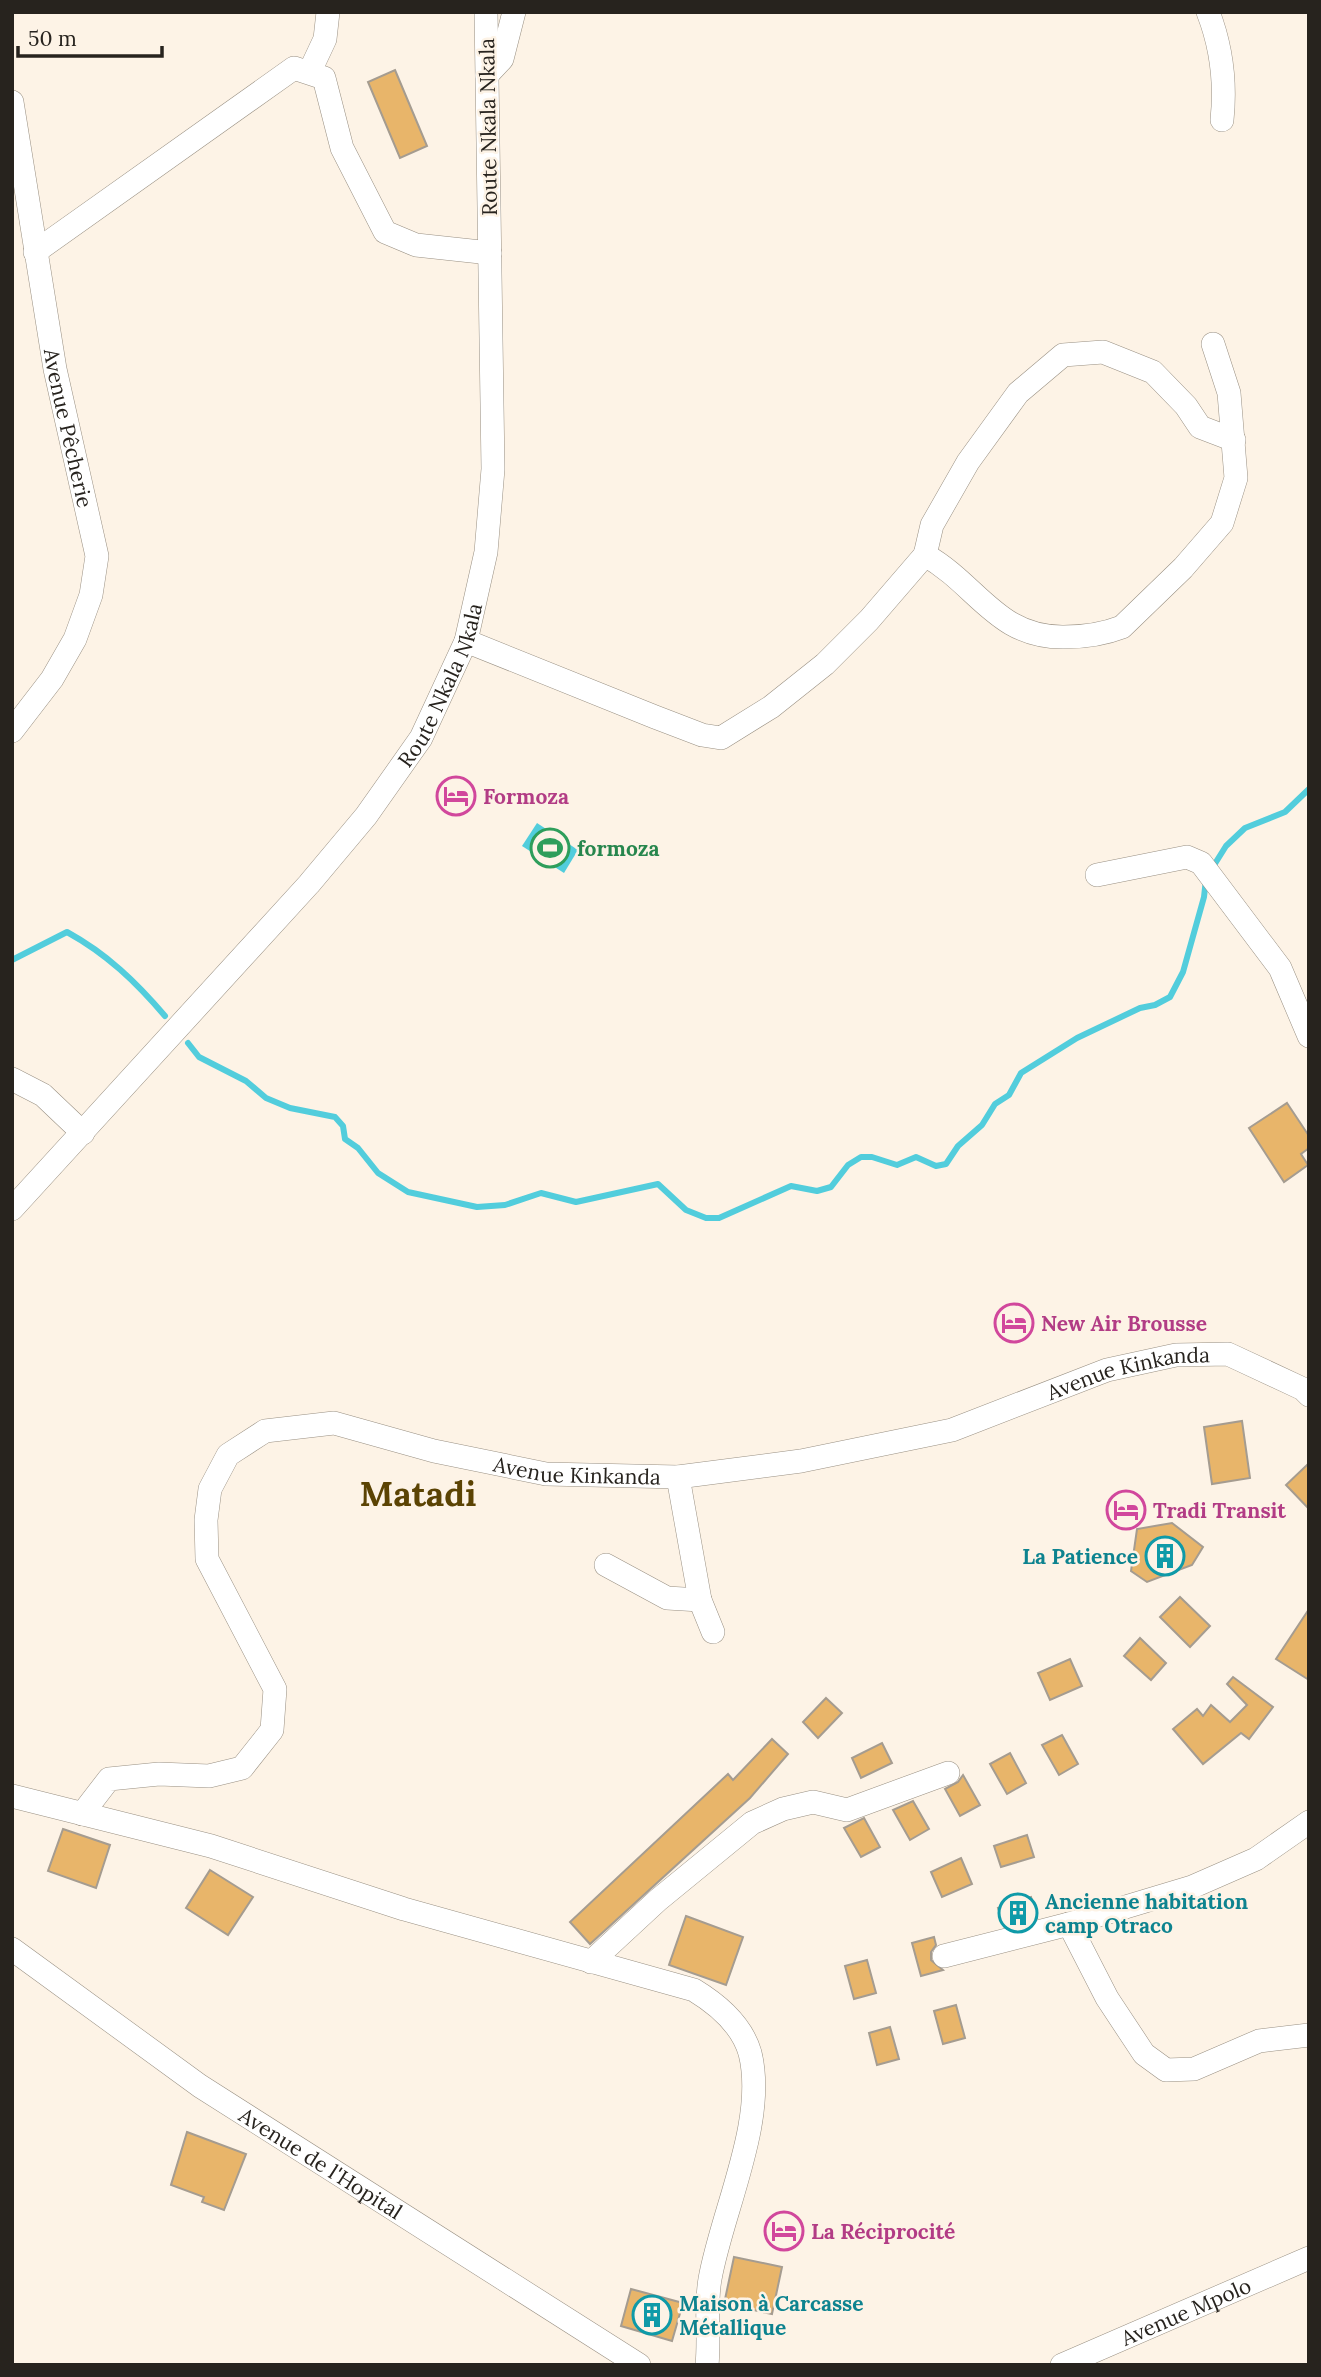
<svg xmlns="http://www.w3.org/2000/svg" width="1321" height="2377" viewBox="0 0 1321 2377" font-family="Lora,serif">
	<rect width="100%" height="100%" fill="#fdf3e6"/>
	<path fill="#52cddc" d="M 537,823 L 578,850 L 564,873 L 522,846 Z"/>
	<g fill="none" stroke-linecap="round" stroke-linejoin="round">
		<g stroke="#52cddc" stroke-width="6">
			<path d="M 1211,870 L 1226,846 L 1245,828 L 1285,812 L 1309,789"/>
			<path d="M 12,960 L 67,932 C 107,954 136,982 165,1016"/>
			<path d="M 188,1043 L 199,1057 L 246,1081 L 266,1098 L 290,1108 L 335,1117 L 343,1126 L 345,1139 L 358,1148 L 378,1173 L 408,1192 L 477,1207 L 505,1205 L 541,1193 L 576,1202 L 658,1184 L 686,1210 L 706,1218 L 719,1218 L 791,1186 L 817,1191 L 831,1187 L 848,1165 L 861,1157 L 872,1157 L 897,1165 L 916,1157 L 936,1166 L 946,1164 L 958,1146 L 982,1125 L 995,1104 L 1009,1095 L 1021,1073 L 1077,1038 L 1140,1008 L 1155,1005 L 1170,997 L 1183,972 L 1204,897 L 1206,879"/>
		</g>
	</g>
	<g fill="#e8b56a" stroke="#a59c90" stroke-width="2">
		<path d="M 395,70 L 427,146 L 400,158 L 368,82 Z"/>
		<path d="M 1287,1103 L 1309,1136 L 1309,1148 L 1301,1154 L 1308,1165 L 1284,1182 L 1249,1128 Z"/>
		<path d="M 1242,1421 L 1250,1478 L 1212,1484 L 1204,1427 Z"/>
		<path d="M 1309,1463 L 1309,1509 L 1286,1485 Z"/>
		<path d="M 1172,1523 L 1203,1547 L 1192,1565 L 1147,1582 L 1131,1571 L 1137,1529 Z"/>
		<path d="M 1180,1597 L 1210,1626 L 1190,1647 L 1160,1617 Z"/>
		<path d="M 1309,1609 L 1309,1680 L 1276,1659 Z"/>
		<path d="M 1140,1638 L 1166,1663 L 1151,1680 L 1124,1656 Z"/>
		<path d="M 1070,1659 L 1082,1686 L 1050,1700 L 1038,1673 Z"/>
		<path d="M 1233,1677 L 1273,1707 L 1249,1739 L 1241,1733 L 1203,1764 L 1173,1729 L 1197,1709 L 1203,1716 L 1211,1705 L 1230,1722 L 1247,1705 L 1227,1684 Z"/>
		<path d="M 826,1698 L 842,1713 L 818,1738 L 803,1722 Z"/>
		<path d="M 1062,1735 L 1078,1764 L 1059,1775 L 1042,1745 Z"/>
		<path d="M 772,1739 L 788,1754 L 750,1798 L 590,1944 L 570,1922 L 728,1774 L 733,1780 Z"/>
		<path d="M 882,1743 L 892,1763 L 861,1778 L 852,1758 Z"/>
		<path d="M 1010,1753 L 1026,1783 L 1007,1794 L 990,1764 Z"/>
		<path d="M 963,1775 L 980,1805 L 960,1816 L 945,1789 L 958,1782 Z"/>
		<path d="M 913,1801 L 929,1829 L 910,1840 L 893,1810 Z"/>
		<path d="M 864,1818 L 880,1847 L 861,1857 L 844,1828 Z"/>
		<path d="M 63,1829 L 110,1845 L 96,1888 L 48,1871 Z"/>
		<path d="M 1027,1835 L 1034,1857 L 1001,1867 L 994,1846 Z"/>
		<path d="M 961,1858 L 972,1884 L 942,1897 L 931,1872 Z"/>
		<path d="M 210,1870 L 253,1897 L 228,1935 L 186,1908 Z"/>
		<path d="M 1031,1897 L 1037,1918 L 1004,1926 L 998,1908 Z"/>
		<path d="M 686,1916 L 743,1937 L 726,1985 L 669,1965 Z"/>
		<path d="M 934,1937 L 936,1945 L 931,1952 L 931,1960 L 943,1970 L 921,1976 L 912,1943 Z"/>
		<path d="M 867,1960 L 876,1993 L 854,1999 L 845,1966 Z"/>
		<path d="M 956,2005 L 965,2038 L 943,2044 L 934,2011 Z"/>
		<path d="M 890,2027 L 899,2059 L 877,2065 L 869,2033 Z"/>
		<path d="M 187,2132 L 246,2154 L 224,2210 L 202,2202 L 204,2197 L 171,2185 Z"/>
		<path d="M 734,2257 L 782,2267 L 772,2314 L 724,2304 Z"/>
		<path d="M 631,2289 L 683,2303 L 672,2341 L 621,2326 Z"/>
	</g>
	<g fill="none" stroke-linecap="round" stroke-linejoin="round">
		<defs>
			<g id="minor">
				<path d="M 1208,12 C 1222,48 1226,82 1222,120"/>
				<path d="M 310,71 L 325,39 L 328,12"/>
				<path d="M 487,75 L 502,59 L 514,12"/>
				<path id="s1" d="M 12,102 L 55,369 L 97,556 L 91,595 L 75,639 L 52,679 L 12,731"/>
				<path d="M 35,252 L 294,68 L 324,78 L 342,148 L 385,232 L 416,245 L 490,253"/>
				<path d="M 925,555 L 932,525 L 968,462 L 1018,393 L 1063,355 L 1103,352 L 1153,372 L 1186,406 L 1200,427 L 1234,440"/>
				<path d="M 466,641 L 655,717 L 702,735 L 721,738 L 771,707 L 825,664 L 869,620 L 925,555 C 978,585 997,638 1064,637 C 1084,637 1104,634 1122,627 L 1183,568 L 1222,523 L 1236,478 L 1229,393 L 1213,344"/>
				<path d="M 1097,875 L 1187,857 L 1201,863 L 1280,968 L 1309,1036"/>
				<path d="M 12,1079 L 43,1095 L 83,1133"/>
				<path id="s2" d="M 12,1209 L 309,884 L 366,816 L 421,738 L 466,641 L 486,552 L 493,469 L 486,12"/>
				<path d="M 678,1477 L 700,1600 L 713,1632"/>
				<path d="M 606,1565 L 667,1598 L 700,1600"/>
				<path d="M 12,1796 L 211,1846 L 404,1909 L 694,1990 C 717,2004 742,2025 750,2053 C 767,2121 722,2211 710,2279 C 705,2307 710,2336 707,2365"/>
				<path id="s3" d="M 82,1814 L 109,1779 L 159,1774 L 209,1776 L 242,1768 L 272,1730 L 275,1689 L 207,1559 L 206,1520 L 210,1489 L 228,1455 L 265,1431 L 334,1423 L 434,1451 L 546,1474 L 678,1477 L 801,1461 L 952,1430 L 1107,1370 L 1176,1355 L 1228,1354 L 1303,1389 L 1309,1395"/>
				<path d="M 1069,1924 L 1107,1998 L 1144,2054 L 1166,2070 L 1194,2069 L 1259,2041 L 1309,2035"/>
				<path id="s4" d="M 12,1949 L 200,2086 L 639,2365"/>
				<path d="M 944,1956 L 1069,1924 L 1192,1887 L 1256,1859 L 1309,1822"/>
				<path d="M 591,1962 L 658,1900 L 752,1823 L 783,1809 L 813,1802 L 847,1810 L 948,1773"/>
				<path id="s5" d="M 1062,2365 L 1309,2258"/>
			</g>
		</defs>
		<use href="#minor" stroke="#999083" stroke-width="24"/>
		<use href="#minor" stroke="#fff" stroke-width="23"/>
	</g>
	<defs>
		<symbol id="hotel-ring" viewBox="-11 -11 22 22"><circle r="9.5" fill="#fdf3e6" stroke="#d1479c" stroke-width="1.5"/><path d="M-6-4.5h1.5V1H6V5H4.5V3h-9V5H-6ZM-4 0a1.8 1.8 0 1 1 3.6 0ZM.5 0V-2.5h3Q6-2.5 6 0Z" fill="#d1479c"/></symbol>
		<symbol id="stadium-ring" viewBox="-11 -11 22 22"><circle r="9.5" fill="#fdf3e6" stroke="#2e9e5b" stroke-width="1.5"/><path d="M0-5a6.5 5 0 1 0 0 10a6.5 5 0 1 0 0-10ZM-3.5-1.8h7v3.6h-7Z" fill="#2e9e5b"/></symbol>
		<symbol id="building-ring" viewBox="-11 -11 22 22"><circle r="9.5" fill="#fdf3e6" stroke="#0f9aa8" stroke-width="1.5"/><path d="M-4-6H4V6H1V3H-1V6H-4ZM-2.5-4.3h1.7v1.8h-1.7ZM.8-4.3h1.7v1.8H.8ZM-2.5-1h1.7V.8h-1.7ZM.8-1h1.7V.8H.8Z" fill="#0f9aa8"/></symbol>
	</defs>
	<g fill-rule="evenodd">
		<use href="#hotel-ring" x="434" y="774" width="44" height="44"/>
		<use href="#stadium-ring" x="528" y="826" width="44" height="44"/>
		<use href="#hotel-ring" x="992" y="1301" width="44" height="44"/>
		<use href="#hotel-ring" x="1104" y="1488" width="44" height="44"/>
		<use href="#building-ring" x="1143" y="1534" width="44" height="44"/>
		<use href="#building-ring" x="996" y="1891" width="44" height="44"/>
		<use href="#hotel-ring" x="762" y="2209" width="44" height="44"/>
		<use href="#building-ring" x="630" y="2293" width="44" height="44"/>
	</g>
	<g text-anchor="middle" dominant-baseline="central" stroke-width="5" stroke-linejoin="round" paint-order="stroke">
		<g font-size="21" fill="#27231e" stroke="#fdf3e6">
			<text transform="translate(488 127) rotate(-91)">Route Nkala Nkala</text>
			<text stroke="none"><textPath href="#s1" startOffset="331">Avenue Pêcherie</textPath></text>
			<text stroke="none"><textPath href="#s2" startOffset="681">Route Nkala Nkala</textPath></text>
			<text stroke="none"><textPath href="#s3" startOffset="1452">Avenue Kinkanda</textPath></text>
			<text stroke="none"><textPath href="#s3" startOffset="886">Avenue Kinkanda</textPath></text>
			<text stroke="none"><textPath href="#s4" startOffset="376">Avenue de l'Hopital</textPath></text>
			<text stroke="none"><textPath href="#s5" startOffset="135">Avenue Mpolo</textPath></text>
		</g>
		<g font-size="21" font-weight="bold" fill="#b23c85" stroke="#fdf3e6" text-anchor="start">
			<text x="483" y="796">Formoza</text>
			<text x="1041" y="1323">New Air Brousse</text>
			<text x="1153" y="1510">Tradi Transit</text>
			<text x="811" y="2231">La Réciprocité</text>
		</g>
		<g font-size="21" font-weight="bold" fill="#27864d" stroke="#fdf3e6" text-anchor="start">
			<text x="577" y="848">formoza</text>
		</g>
		<g font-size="21" font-weight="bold" fill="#0d838f" stroke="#fdf3e6" text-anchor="start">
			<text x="1138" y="1556" text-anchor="end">La Patience</text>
			<text x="1045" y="1901">Ancienne habitation<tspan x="1045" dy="24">camp Otraco</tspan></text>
			<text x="679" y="2303">Maison à Carcasse<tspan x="679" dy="24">Métallique</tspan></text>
		</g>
		<g font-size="35" font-weight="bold" fill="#5b4303" stroke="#fdf3e6">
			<text x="418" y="1493">Matadi</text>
		</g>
	</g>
	<rect width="1321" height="2377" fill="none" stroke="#27231e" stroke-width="28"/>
	<path d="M18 46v10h144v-10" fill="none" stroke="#27231e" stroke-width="3.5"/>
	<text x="28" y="46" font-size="21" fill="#27231e" stroke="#fdf3e6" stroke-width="5" paint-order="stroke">50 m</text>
</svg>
